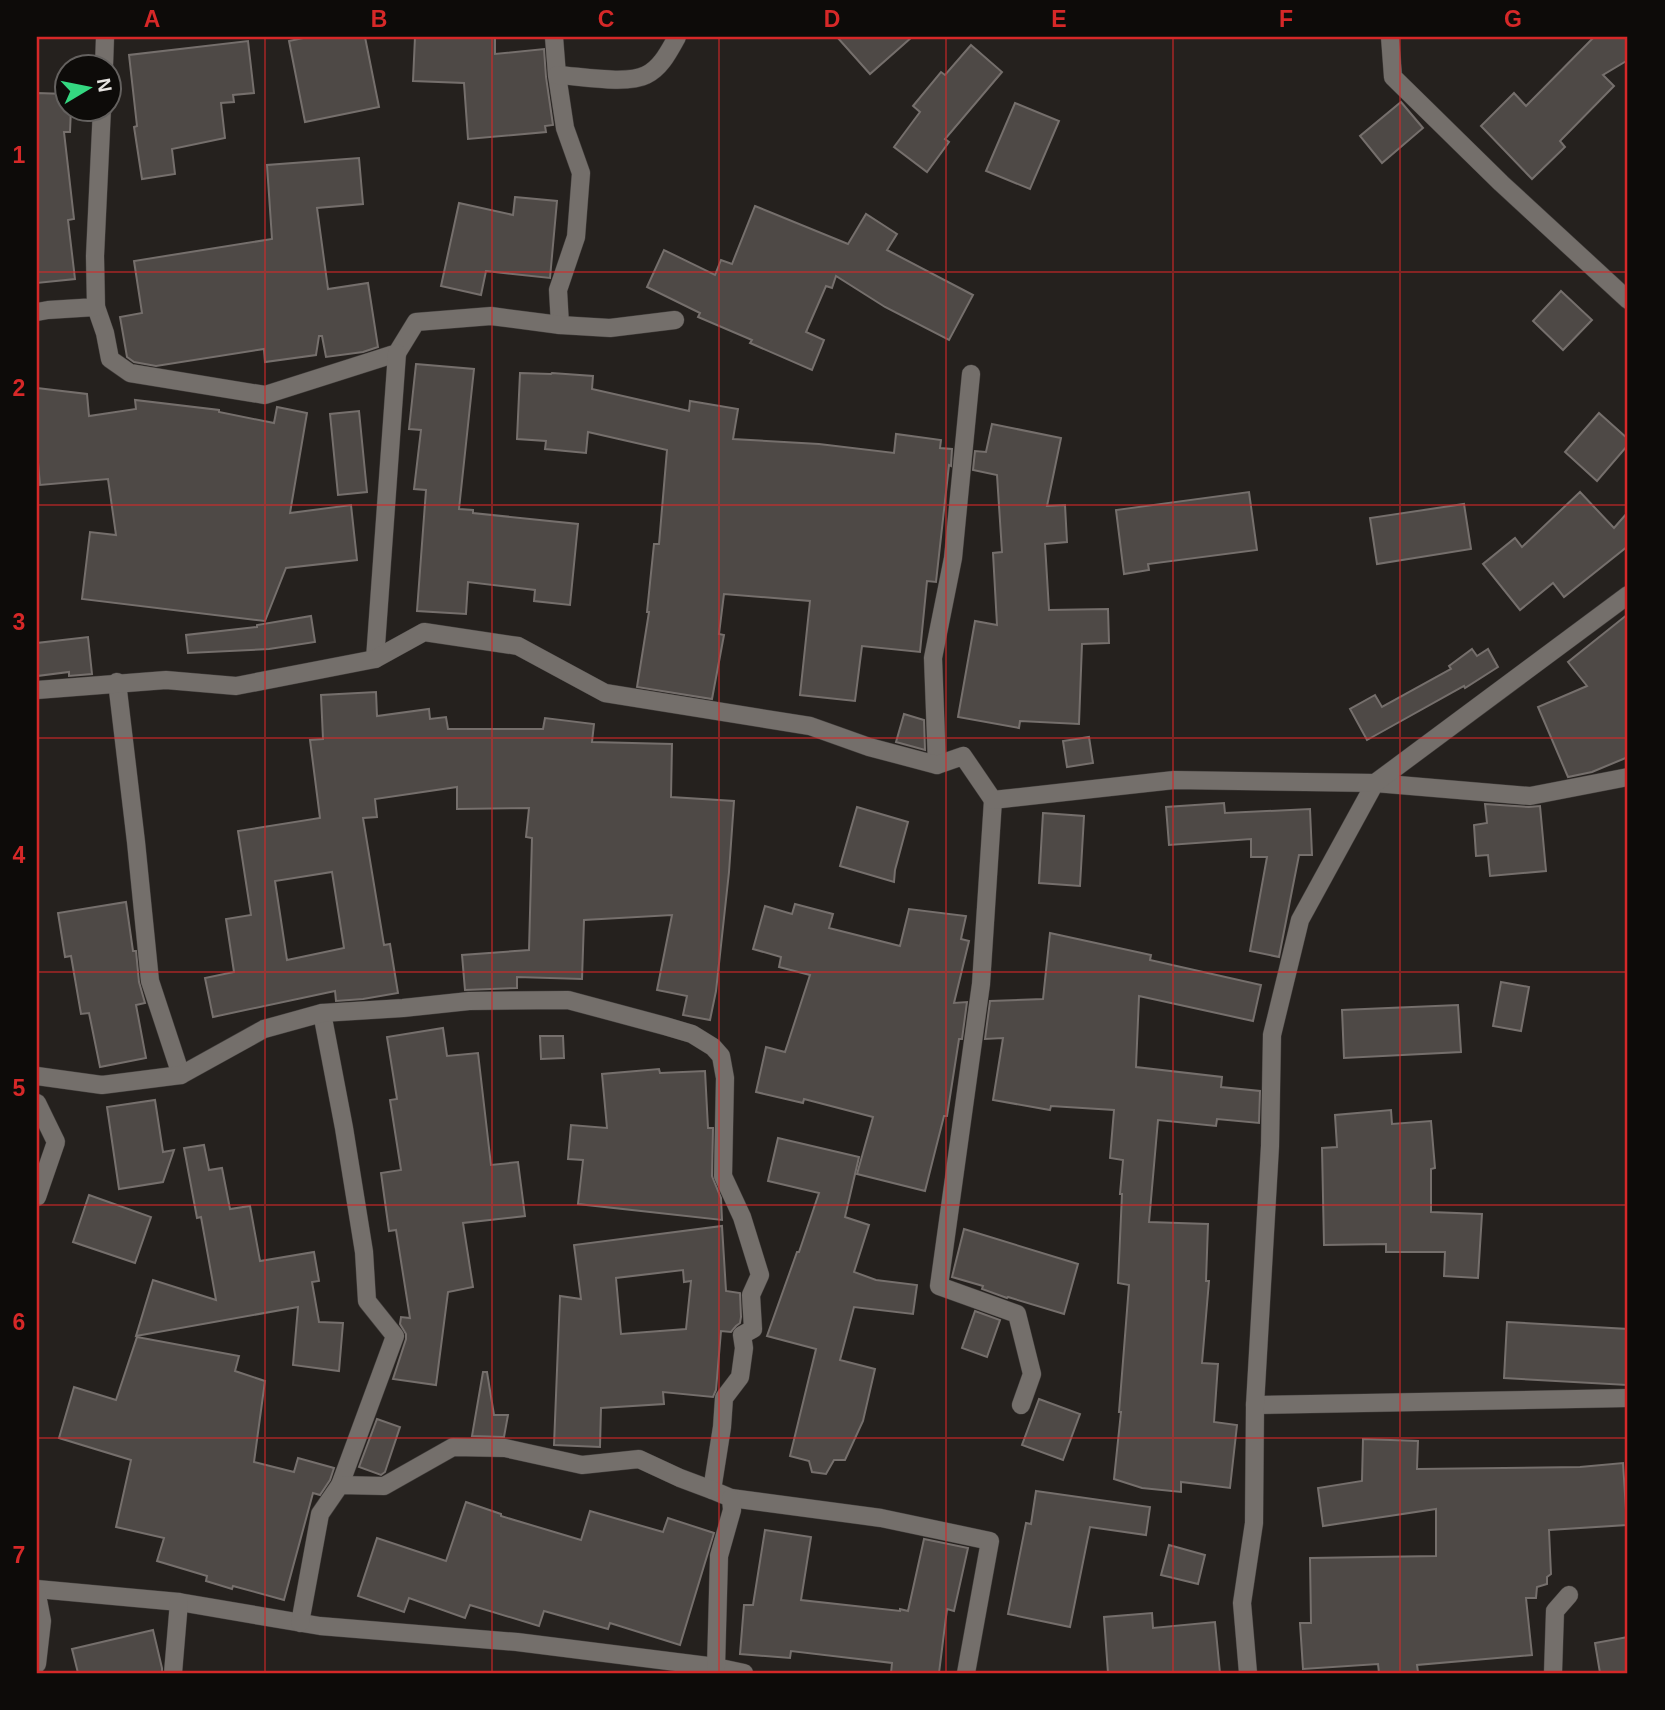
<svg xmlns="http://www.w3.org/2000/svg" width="1665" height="1710" viewBox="0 0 1665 1710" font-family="Arial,sans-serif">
	<rect width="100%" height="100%" fill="#25211e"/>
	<g fill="#4e4946" stroke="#756f6c" stroke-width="2" fill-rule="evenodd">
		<path d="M 308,37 L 365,37 L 379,107 L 305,122 L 289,41 Z"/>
		<path d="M 415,37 L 495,37 L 495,54 L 544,49 L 546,77 L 553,125 L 545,126 L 546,132 L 468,139 L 464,83 L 413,81 Z"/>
		<path d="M 837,37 L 912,37 L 870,74 Z"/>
		<path d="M 1594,37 L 1628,37 L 1628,60 L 1603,75 L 1614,86 L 1560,141 L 1565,147 L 1532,179 L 1481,126 L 1514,93 L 1526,106 Z"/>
		<path d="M 248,41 L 254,93 L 233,95 L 234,102 L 221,103 L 225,138 L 172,149 L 175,174 L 142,179 L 134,127 L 137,126 L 129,55 Z"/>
		<path d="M 971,45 L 1002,72 L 945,139 L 949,142 L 927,172 L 894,147 L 920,112 L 913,106 L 941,72 L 945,75 Z"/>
		<path d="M 37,93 L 66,94 L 66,108 L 71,108 L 70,132 L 64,132 L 74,219 L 68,220 L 75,279 L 37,283 Z"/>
		<path d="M 1401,102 L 1423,128 L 1382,163 L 1360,136 Z"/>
		<path d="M 1015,103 L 1059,121 L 1030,189 L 986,171 Z"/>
		<path d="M 359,158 L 363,204 L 317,208 L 328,289 L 368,283 L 378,347 L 363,352 L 326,357 L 322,336 L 319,336 L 316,355 L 265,362 L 264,349 L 156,366 L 134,362 L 127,357 L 120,317 L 142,313 L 134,261 L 272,239 L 267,165 Z"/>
		<path d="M 515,197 L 557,201 L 550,278 L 486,271 L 481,295 L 441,286 L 459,203 L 513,215 Z"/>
		<path d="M 755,206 L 848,244 L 866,214 L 897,234 L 887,250 L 973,295 L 949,340 L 885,307 L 836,276 L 832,288 L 826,286 L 806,332 L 824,340 L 812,370 L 750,343 L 752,340 L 698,317 L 700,313 L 647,287 L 664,250 L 715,275 L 721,260 L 732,264 Z"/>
		<path d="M 1561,291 L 1592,320 L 1563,350 L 1533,321 Z"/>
		<path d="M 416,364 L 474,369 L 459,509 L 473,510 L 473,513 L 578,524 L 570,605 L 534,601 L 535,590 L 468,582 L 466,614 L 417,611 L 426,490 L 414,489 L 421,430 L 409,429 Z"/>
		<path d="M 520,373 L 551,374 L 552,373 L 593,376 L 592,389 L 689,411 L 690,401 L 738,409 L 733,439 L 819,444 L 894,453 L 896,434 L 941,440 L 940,448 L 952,449 L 951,466 L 949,465 L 936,582 L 927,581 L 920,652 L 862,646 L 855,701 L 800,695 L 810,601 L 724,594 L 719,634 L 724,635 L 712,699 L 637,687 L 649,612 L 647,612 L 654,544 L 659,544 L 667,450 L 588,432 L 586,453 L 545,449 L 546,441 L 517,439 Z"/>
		<path d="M 37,388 L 87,394 L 89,416 L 136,409 L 135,400 L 219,410 L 219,412 L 274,423 L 277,407 L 307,413 L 290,513 L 351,505 L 357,560 L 286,568 L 265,621 L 82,599 L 90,532 L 116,535 L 108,479 L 40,485 L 37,451 Z"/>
		<path d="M 359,411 L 367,492 L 338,495 L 330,414 Z"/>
		<path d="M 1599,413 L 1628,439 L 1628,445 L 1597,481 L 1565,452 Z"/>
		<path d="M 992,424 L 1061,438 L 1047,506 L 1065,505 L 1067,542 L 1045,544 L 1049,610 L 1108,609 L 1109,643 L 1082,644 L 1079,724 L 1020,721 L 1019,728 L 958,717 L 975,621 L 997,625 L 993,553 L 1002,552 L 997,475 L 973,470 L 975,451 L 986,452 Z"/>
		<path d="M 1249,492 L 1257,550 L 1148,564 L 1149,570 L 1124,574 L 1116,510 Z"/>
		<path d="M 1580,492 L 1614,528 L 1628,512 L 1628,546 L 1564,597 L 1553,583 L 1520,610 L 1483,564 L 1515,538 L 1522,547 Z"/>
		<path d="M 1464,504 L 1471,549 L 1377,564 L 1370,518 Z"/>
		<path d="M 1628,614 L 1628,757 L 1592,772 L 1568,777 L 1538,707 L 1587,686 L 1568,662 Z"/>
		<path d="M 311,616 L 315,642 L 269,649 L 188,653 L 186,635 L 257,627 L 257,625 Z"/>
		<path d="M 88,637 L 92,674 L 69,676 L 69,672 L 37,676 L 37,643 Z"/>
		<path d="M 1472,649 L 1477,656 L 1488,649 L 1498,667 L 1465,688 L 1464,686 L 1367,740 L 1350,709 L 1375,695 L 1382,707 L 1451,669 L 1449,666 Z"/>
		<path d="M 376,692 L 377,716 L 429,709 L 430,719 L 446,717 L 448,729 L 543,729 L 545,718 L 594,724 L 592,742 L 672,744 L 671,797 L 734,801 L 729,872 L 716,991 L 710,1020 L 683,1015 L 687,996 L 657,990 L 672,915 L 584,920 L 582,979 L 517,977 L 517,988 L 465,990 L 462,955 L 529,950 L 532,838 L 526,837 L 529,808 L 457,809 L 457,787 L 375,799 L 377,817 L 363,818 L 384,945 L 390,944 L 398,993 L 363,999 L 336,1001 L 335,991 L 213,1017 L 205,978 L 234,972 L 226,919 L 251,915 L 238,831 L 320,818 L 310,740 L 323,739 L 321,695 ZM 332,872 L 344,948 L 287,960 L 275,881 Z"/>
		<path d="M 904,714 L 924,720 L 925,750 L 896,742 Z"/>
		<path d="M 1089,737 L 1093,763 L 1067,767 L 1063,741 Z"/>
		<path d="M 1224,803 L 1225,813 L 1310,809 L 1312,855 L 1299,855 L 1279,957 L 1250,951 L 1267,857 L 1251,857 L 1251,839 L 1169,845 L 1166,807 Z"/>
		<path d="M 1485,804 L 1529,807 L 1540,806 L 1546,871 L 1490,876 L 1488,855 L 1476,856 L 1474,825 L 1487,823 Z"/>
		<path d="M 857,807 L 908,822 L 895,870 L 894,882 L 840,866 Z"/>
		<path d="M 1043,813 L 1084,816 L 1080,886 L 1039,883 Z"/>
		<path d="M 126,902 L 133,951 L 136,951 L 139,982 L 145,1003 L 136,1005 L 146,1058 L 100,1067 L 89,1013 L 81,1014 L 71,956 L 65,957 L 58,913 Z"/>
		<path d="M 795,904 L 833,914 L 829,928 L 900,946 L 909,909 L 966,916 L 961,939 L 969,941 L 954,1003 L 967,1002 L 962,1039 L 959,1039 L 947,1116 L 944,1116 L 925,1191 L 857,1174 L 873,1117 L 804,1099 L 803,1103 L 756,1092 L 766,1047 L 785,1052 L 810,975 L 779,967 L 781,957 L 753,949 L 765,906 L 792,914 Z"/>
		<path d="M 1050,933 L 1151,955 L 1150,960 L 1261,985 L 1253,1021 L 1139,996 L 1136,1067 L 1222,1077 L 1221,1087 L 1260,1091 L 1259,1123 L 1217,1119 L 1216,1126 L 1158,1120 L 1149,1222 L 1208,1224 L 1206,1281 L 1209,1281 L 1202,1363 L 1218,1364 L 1214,1422 L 1237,1425 L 1230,1488 L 1181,1482 L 1181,1492 L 1142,1488 L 1114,1479 L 1121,1412 L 1119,1412 L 1129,1285 L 1118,1283 L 1122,1194 L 1120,1194 L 1123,1160 L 1110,1158 L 1114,1110 L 1051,1106 L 1050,1110 L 993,1100 L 1003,1038 L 985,1039 L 990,1001 L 1043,999 Z"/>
		<path d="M 1501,982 L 1529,987 L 1521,1031 L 1493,1026 Z"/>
		<path d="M 1458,1005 L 1461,1052 L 1344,1058 L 1342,1010 Z"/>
		<path d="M 443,1028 L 447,1056 L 478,1053 L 491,1165 L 518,1162 L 525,1216 L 463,1223 L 473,1287 L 448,1292 L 436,1385 L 393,1379 L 406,1339 L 406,1334 L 400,1324 L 401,1317 L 410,1318 L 396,1230 L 389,1231 L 381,1173 L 401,1170 L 390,1100 L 397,1099 L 387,1037 Z"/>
		<path d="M 540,1036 L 563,1036 L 564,1058 L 541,1059 Z"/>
		<path d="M 659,1069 L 660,1073 L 705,1071 L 708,1128 L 713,1128 L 712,1176 L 721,1198 L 722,1220 L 578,1204 L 583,1160 L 568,1159 L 571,1125 L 607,1128 L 602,1074 Z"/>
		<path d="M 155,1100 L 163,1152 L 174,1150 L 163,1182 L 119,1189 L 107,1107 Z"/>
		<path d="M 1391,1110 L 1392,1124 L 1431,1121 L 1435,1168 L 1431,1169 L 1431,1212 L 1482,1214 L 1478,1278 L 1444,1276 L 1445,1252 L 1386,1252 L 1386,1244 L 1324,1245 L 1322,1148 L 1337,1147 L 1335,1115 Z"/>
		<path d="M 778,1138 L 859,1157 L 845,1217 L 869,1225 L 854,1272 L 876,1280 L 917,1285 L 913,1314 L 854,1307 L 840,1360 L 875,1369 L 863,1421 L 845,1460 L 834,1460 L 826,1474 L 812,1472 L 809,1461 L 790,1456 L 816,1349 L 767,1336 L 797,1252 L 799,1252 L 819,1193 L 768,1181 Z"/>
		<path d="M 204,1145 L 209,1170 L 222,1168 L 230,1209 L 250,1206 L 260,1261 L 314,1252 L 319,1281 L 312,1282 L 319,1322 L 343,1323 L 339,1371 L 293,1365 L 298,1307 L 136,1336 L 153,1280 L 216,1300 L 201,1217 L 197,1218 L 184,1148 Z"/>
		<path d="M 89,1195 L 151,1217 L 135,1263 L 73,1242 Z"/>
		<path d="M 722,1226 L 726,1291 L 740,1293 L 741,1317 L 740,1323 L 736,1326 L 731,1332 L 721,1331 L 716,1390 L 713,1397 L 663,1392 L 664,1404 L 601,1408 L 600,1447 L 554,1445 L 560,1296 L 581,1299 L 574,1245 ZM 683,1270 L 684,1282 L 691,1281 L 686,1329 L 621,1334 L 616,1278 Z"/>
		<path d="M 964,1229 L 1078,1264 L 1064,1314 L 1008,1297 L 1007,1298 L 982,1289 L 983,1286 L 952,1277 Z"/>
		<path d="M 975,1311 L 1000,1320 L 987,1357 L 962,1348 Z"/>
		<path d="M 1507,1322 L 1628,1329 L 1627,1385 L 1504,1378 Z"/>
		<path d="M 137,1337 L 239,1356 L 235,1371 L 265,1381 L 254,1462 L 294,1472 L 298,1458 L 334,1468 L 330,1480 L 320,1495 L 313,1493 L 284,1600 L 233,1586 L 232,1589 L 206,1581 L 207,1576 L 157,1561 L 164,1538 L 116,1527 L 131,1460 L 59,1438 L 74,1387 L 116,1400 Z"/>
		<path d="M 483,1372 L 487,1372 L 494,1415 L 508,1415 L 504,1437 L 472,1436 Z"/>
		<path d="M 1039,1399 L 1080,1414 L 1063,1460 L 1022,1445 Z"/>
		<path d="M 377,1419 L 400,1427 L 385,1472 L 381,1475 L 359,1467 Z"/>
		<path d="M 1363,1439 L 1418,1441 L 1417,1469 L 1580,1467 L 1623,1463 L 1627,1525 L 1549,1530 L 1551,1574 L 1547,1577 L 1547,1584 L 1537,1587 L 1536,1598 L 1526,1598 L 1532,1655 L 1417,1665 L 1418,1672 L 1379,1673 L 1378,1664 L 1303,1669 L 1300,1623 L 1311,1623 L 1310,1558 L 1436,1556 L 1436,1509 L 1323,1526 L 1318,1488 L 1362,1481 Z"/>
		<path d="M 1036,1491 L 1150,1507 L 1146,1535 L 1090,1527 L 1070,1627 L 1008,1614 L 1026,1523 L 1031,1524 Z"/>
		<path d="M 466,1502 L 501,1514 L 501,1516 L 581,1540 L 590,1511 L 663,1532 L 668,1518 L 714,1533 L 680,1645 L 610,1623 L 608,1629 L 544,1611 L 539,1626 L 470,1605 L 465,1618 L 409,1598 L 404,1612 L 358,1596 L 377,1538 L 446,1561 Z"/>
		<path d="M 765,1530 L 811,1537 L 801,1600 L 900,1611 L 900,1609 L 908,1611 L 924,1539 L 968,1548 L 954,1611 L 947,1609 L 939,1673 L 891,1673 L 892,1663 L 791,1651 L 790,1658 L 740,1654 L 744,1605 L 753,1605 Z"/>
		<path d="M 1169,1545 L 1205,1555 L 1198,1584 L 1161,1575 Z"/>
		<path d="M 1152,1613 L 1153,1628 L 1215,1622 L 1220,1673 L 1108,1673 L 1104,1617 Z"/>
		<path d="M 153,1630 L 162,1668 L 162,1673 L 78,1673 L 72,1649 Z"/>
		<path d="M 1628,1637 L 1628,1673 L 1600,1673 L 1595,1643 Z"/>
	</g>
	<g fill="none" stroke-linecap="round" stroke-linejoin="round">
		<defs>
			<g id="minor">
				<path d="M 554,37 L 557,75 L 565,128 L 581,173 L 576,237 L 558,290 L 560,325"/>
				<path d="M 1390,37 L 1393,77 L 1501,183 L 1628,300"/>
				<path d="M 104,66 L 105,37"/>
				<path d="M 557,75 C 579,76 627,85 646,75 C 661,68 669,51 677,37"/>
				<path d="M 96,307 L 105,333 L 110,359 L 130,373 L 265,395 L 397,353 L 416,322 L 491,316 L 560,325 L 610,328 L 675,320"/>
				<path d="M 37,312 L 48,310 L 96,307 L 95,256 L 102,108"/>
				<path d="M 375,659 L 397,353"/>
				<path d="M 117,682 L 136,842 L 150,981 L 181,1075"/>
				<path d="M 937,765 L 933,658 L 953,558 L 971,374"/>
				<path d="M 993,800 L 981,984 L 939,1286 L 1017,1314 L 1032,1374 L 1021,1405"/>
				<path d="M 322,1013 L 344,1128 L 364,1252 L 367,1301 L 395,1336 L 340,1485"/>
				<path d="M 37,1076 L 102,1085 L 181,1075 L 264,1029 L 322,1013 L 403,1008 L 469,1001 L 568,1000 L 665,1026 L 692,1034 L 713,1047 L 721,1056 L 725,1078 L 723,1176 L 742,1217 L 760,1275 L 751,1295 L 753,1329 L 742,1335 L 744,1348 L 740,1377 L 724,1398 L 722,1427 L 712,1490 L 731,1498 L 881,1518 L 990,1541 L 966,1673"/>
				<path d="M 37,1103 L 56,1142 L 37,1197"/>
				<path d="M 1255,1405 L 1628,1398"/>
				<path d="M 37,1589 L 179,1602 L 320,1626 L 517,1642 L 716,1667 L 744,1673"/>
				<path d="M 37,1595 L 42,1621 L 37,1664"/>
				<path d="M 300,1623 L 320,1514 L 340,1485 L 384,1486 L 453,1447 L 505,1448 L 582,1465 L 639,1459 L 680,1478 L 712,1490"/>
				<path d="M 716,1667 L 719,1556 L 732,1510 L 731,1498"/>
				<path d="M 173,1673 L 179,1602"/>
				<path d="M 1248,1673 L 1242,1603 L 1254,1523 L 1255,1405 L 1270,1146 L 1272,1035 L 1300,920 L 1375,783 L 1530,796 L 1628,777"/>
				<path d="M 1553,1673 L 1555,1611 L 1569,1595"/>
			</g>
			<path id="tertiary" d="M 37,690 L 166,680 L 236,686 L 375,659 L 424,632 L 518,646 L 605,693 L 810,726 L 869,747 L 937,765 L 963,756 L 993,800 L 1174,780 L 1375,783 L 1628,595"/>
		</defs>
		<use href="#minor" stroke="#423e3c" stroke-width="19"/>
		<use href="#tertiary" stroke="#423e3c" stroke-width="19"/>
		<use href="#minor" stroke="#746f6b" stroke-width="18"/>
		<use href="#tertiary" stroke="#746f6b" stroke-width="18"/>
	</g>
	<path fill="none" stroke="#d62828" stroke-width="2" stroke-opacity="0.55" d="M 265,37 L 265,1673M 492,37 L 492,1673M 719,37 L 719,1673M 946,37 L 946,1673M 1173,37 L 1173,1673M 1400,37 L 1400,1673M 37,272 L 1628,272M 37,505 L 1628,505M 37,738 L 1628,738M 37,972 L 1628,972M 37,1205 L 1628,1205M 37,1438 L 1628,1438"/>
	<rect width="1665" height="1710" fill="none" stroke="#0d0b09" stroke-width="77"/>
	<g transform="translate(88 88) rotate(80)"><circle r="33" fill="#0d0b09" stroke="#64615f" stroke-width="2"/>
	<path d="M0-5L12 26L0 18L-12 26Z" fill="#34d881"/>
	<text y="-10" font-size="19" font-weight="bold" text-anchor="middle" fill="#e6e3e1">N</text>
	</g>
	<rect x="38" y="38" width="1588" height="1634" fill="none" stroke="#d62828" stroke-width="2.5"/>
	<g font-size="23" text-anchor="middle" font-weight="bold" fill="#d62828">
		<text x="152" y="27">A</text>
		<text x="379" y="27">B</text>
		<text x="606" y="27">C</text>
		<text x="832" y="27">D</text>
		<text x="1059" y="27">E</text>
		<text x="1286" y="27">F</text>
		<text x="1513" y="27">G</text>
		<text x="19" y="163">1</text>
		<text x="19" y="396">2</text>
		<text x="19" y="630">3</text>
		<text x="19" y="863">4</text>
		<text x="19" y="1096">5</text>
		<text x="19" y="1330">6</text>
		<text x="19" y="1563">7</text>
	</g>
</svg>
